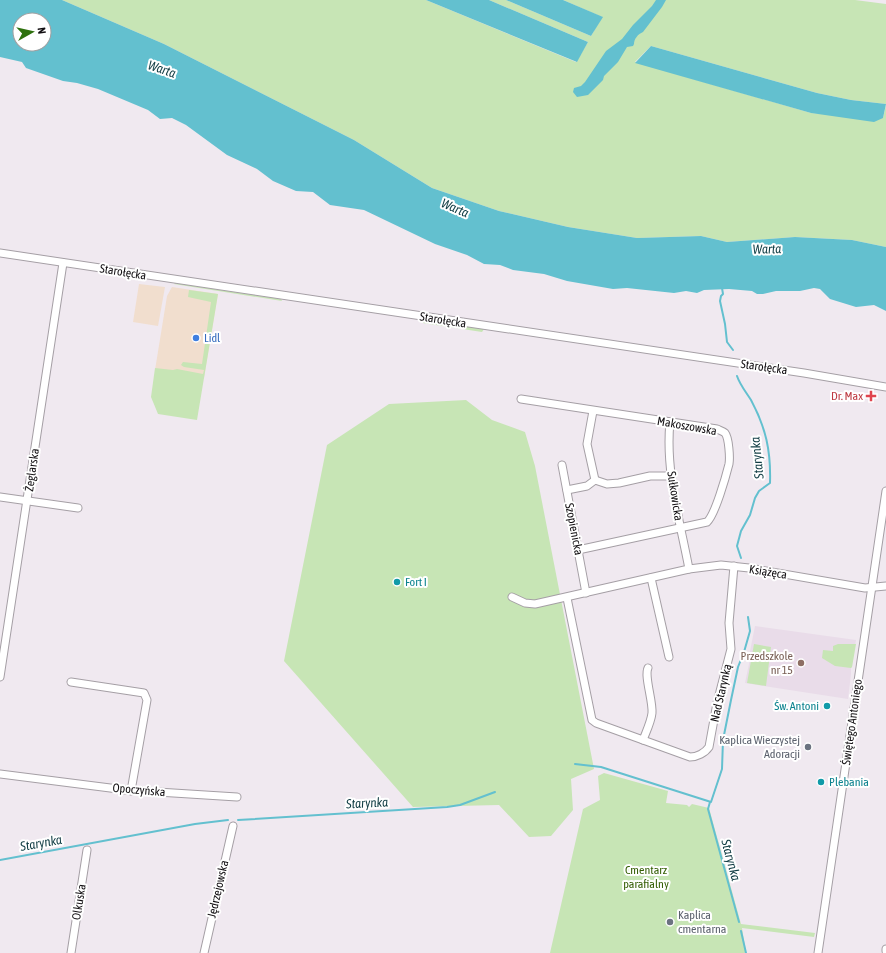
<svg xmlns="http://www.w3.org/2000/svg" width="886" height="953" viewBox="0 0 886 953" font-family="'Asap Condensed',sans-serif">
	<rect width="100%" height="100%" fill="#f0e9f0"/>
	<g fill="#f1dece">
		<path d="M 139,284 L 165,287 L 158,326 L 133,322 Z"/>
		<path d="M 172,287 L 218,294 L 204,378 L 155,370 L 167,296 Z"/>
	</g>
	<path fill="#e9dce9" d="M 755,626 L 856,640 L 852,667 L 851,668 L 851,674 L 848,699 L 745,683 L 750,659 L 749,656 Z"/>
	<g fill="#c7e5b5">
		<path d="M 62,0 L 426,0 L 576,62 L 588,42 L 489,0 L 506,0 L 591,36 L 602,17 L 563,0 L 855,0 L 886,4 L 886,104 L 851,100 L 817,93 L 651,46 L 635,62 L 811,113 L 883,118 L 886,105 L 886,247 L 852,240 L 795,237 L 727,242 L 701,236 L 637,238 L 568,227 L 499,211 L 432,188 L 354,140 L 164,44 Z"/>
		<path d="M 175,283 L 281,299 L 282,301 L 174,284 Z"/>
		<path d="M 189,290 L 218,294 L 197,420 L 158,414 L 151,397 L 155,368 L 173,370 L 177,369 L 203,374 L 204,370 L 184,367 L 181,365 L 183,362 L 202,364 L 211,302 L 188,297 Z"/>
		<path d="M 424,320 L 484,329 L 482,332 L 423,323 Z"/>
		<path d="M 466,400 L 492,420 L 525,432 L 535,466 L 594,769 L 571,779 L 573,810 L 551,836 L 529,837 L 499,805 L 413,807 L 284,661 L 327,445 L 389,404 Z"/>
		<path d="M 754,644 L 771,647 L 766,686 L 747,683 Z"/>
		<path d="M 838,644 L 856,644 L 852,667 L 851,668 L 835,666 L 822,658 L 823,650 L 833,651 L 833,646 Z"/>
		<path d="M 604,773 L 668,791 L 666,803 L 687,805 L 689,807 L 692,804 L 709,808 L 741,924 L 815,933 L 814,937 L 742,928 L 746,953 L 550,953 L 583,809 L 600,800 L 598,776 Z"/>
	</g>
	<g fill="#63c0cf" fill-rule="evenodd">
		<path d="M 0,0 L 62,0 L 164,44 L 354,140 L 432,188 L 499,211 L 568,227 L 637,238 L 701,236 L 727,242 L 795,237 L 852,240 L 886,247 L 886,311 L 874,305 L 856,307 L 830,299 L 820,289 L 814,288 L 800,291 L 776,291 L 763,294 L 757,294 L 752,291 L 729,289 L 704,290 L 697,293 L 686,291 L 674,293 L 627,288 L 613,289 L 567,281 L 544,274 L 513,270 L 500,265 L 484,264 L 467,255 L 435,244 L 364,210 L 330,205 L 313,192 L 296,191 L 273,181 L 257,169 L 227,155 L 186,125 L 172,118 L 160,119 L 148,110 L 98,89 L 77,83 L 63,81 L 26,68 L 22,62 L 0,57 ZM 20,20 L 44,20 L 44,44 L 20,44 Z"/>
		<path d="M 426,0 L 489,0 L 588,42 L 577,62 Z"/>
		<path d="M 506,0 L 563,0 L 603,17 L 591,36 Z"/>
		<path d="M 656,0 L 666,0 L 662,7 L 643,32 C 638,34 634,39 634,44 L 633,46 L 627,47 L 618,62 L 604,76 L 603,80 L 588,95 L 577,97 L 573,92 L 574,88 L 581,86 L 585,82 L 606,51 L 622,39 L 633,25 L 652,6 Z"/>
		<path d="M 651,46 L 817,93 L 851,100 L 886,104 L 883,118 L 874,122 L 811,113 L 635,63 Z"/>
	</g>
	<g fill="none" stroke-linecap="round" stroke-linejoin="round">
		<g stroke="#63c0cf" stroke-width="2">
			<path d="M 722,288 L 723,294 L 721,296 L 720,301 L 725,324 L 727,342 L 733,350"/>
			<path d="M 737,376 C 740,385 746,392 751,400 C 766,428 771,451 770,483 L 759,491 L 755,498 L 750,515 L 741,531 L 737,546 L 741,558"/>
			<path d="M 575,764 L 601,767 L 711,802 L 722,769 L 723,740 L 731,700 L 738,667 L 744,652 L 750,631 L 748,617"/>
			<path d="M 710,802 L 708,809 L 739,922"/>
			<path d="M 238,820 L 447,807 L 460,805 L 495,792"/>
			<path d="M 0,860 L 195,824 L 228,820"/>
			<path d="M 741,931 L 746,953"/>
		</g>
		<defs>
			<g id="minor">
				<path d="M 0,253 L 804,373 L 886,387"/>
				<path d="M 521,399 L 717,429 C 719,430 723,431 725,433 C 729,438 730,458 729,464 C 726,476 715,515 707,522 L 578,550"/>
				<path d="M 593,411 L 587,444 L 595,480"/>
				<path d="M 670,422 C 665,471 680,521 689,569"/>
				<path d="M 562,465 L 586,593"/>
				<path d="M 595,480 L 607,484 L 619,483 L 650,476 L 672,476"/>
				<path d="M 567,490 L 587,486 L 595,480"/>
				<path d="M 0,497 L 78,508"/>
				<path d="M 651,578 L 669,657"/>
				<path d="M 512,597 L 525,603 L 535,604 L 689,569 L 721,565 L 749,568 L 865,588 L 886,586"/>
				<path d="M 567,598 L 592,720 L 596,723 L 690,757 C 697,757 705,753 709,747 L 717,703 L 731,649 L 729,623 L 734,566"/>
				<path d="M 0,677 L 63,263"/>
				<path d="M 71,682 L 144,693 L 147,700 L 131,791"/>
				<path d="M 643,740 C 646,732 651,722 652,713 C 653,701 644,676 648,668"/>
				<path d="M 0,774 L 126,790 L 237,797"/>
				<path d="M 886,951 L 886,949"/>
				<path d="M 71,953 L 87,850"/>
				<path d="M 204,953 L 233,826"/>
				<path d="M 818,953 L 886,491"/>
			</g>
		</defs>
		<use href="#minor" stroke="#a59fa5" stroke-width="9"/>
		<use href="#minor" stroke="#fff" stroke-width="7"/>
	</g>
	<circle fill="#3f7fe0" stroke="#fff" stroke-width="1.5" cx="196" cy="338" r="4"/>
	<path fill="#e0444e" stroke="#fff" stroke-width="1.5" d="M869 390h4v4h4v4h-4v4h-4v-4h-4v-4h4z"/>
	<g fill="#0f9aa8" stroke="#fff" stroke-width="1.5">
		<circle cx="397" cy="582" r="4"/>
		<circle cx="827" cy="706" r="4"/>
		<circle cx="821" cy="782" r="4"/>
	</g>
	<circle fill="#8d6e63" stroke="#fff" stroke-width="1.5" cx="801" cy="663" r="4"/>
	<g fill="#6b7280" stroke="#fff" stroke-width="1.5">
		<circle cx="808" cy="747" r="4"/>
		<circle cx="670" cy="922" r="4"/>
	</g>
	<g text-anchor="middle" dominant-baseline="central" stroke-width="4" stroke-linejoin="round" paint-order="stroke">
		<g font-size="12" fill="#110e11" stroke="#fff">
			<text transform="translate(123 272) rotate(9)">Starołęcka</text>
			<text transform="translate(443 320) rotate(9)">Starołęcka</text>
			<text transform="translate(764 367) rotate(8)">Starołęcka</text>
			<text transform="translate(687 426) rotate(10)">Makoszowska</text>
			<text transform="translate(32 470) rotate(-82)">Żeglarska</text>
			<text transform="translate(675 496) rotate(81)">Sułkowicka</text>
			<text transform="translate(574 529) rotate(79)">Szopienicka</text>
			<text transform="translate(768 572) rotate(9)">Książęca</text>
			<text transform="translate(721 693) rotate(-77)">Nad Starynką</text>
			<text transform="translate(852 722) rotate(-82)">Świętego Antoniego</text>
			<text transform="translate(139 790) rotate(5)">Opoczyńska</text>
			<text transform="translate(218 889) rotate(-77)">Jędrzejowska</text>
			<text transform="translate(79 902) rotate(-81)">Olkuska</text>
		</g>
		<g font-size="12" fill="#366cbe" stroke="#fff" text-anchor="start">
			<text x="204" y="338">Lidl</text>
		</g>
		<g font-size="12" fill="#be3a42" stroke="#fff" text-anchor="end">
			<text x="863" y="396">Dr. Max</text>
		</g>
		<g font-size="12" fill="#0d838f" stroke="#fff" text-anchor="start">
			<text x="405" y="582">Fort I</text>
			<text x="819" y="706" text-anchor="end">Św. Antoni</text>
			<text x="829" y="782">Plebania</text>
		</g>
		<g font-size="12" fill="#785e54" stroke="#fff" text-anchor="end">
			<text x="793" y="656">Przedszkole<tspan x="793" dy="14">nr 15</tspan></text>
		</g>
		<g font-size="12" fill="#5b616d" stroke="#fff" text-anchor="end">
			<text x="800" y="740">Kaplica Wieczystej<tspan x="800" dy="14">Adoracji</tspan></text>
			<text x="678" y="915" text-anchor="start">Kaplica<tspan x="678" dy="14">cmentarna</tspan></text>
		</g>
		<g font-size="12" fill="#345e04" stroke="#fff">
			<text x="646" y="870">Cmentarz<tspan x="646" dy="14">parafialny</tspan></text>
		</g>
		<g font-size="13" font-style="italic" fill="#113d44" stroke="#fff">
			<text transform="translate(162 69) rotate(19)">Warta</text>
			<text transform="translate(455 208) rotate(23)">Warta</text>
			<text transform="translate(767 249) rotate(-1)">Warta</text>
			<text transform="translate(757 458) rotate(-96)">Starynka</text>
			<text transform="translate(367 803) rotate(-3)">Starynka</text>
			<text transform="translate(41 843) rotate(-10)">Starynka</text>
			<text transform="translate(731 860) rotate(75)">Starynka</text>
		</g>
	</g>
	<g transform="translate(32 32) rotate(82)"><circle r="19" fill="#ffffff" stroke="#a09fa0"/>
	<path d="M0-3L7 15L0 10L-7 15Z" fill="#2e710e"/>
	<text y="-6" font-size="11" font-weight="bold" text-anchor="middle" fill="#110e11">N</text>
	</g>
</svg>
